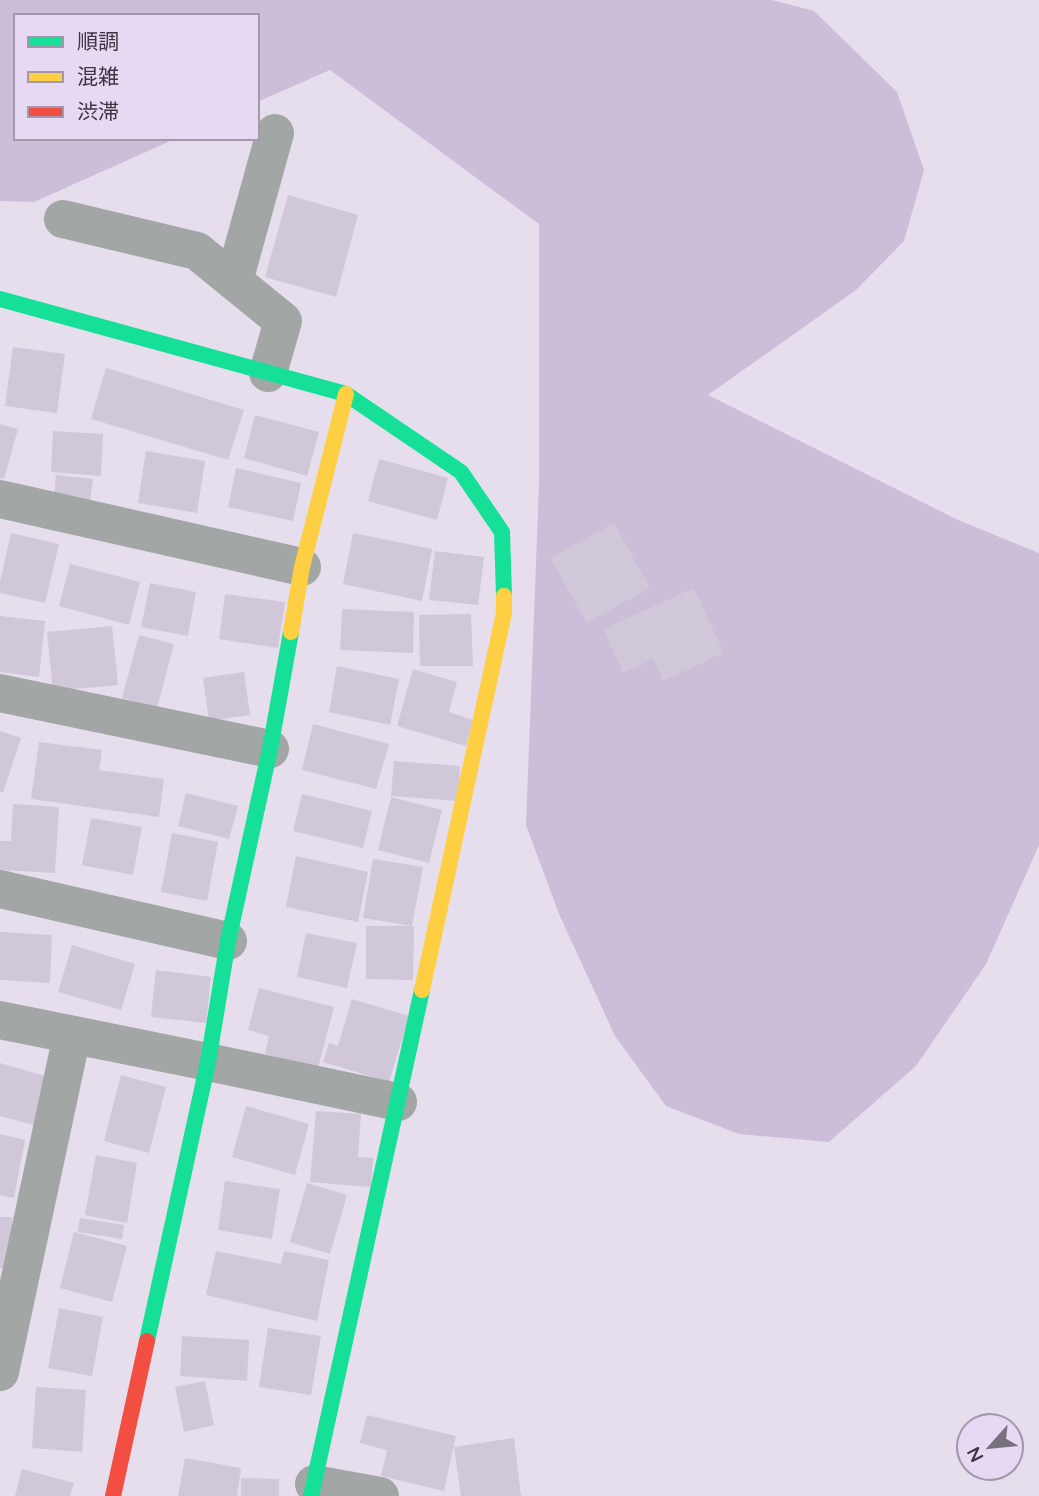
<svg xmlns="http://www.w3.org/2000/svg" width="1039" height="1496" viewBox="0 0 1039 1496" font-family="Quicksand,'Noto Sans JP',sans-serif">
	<rect width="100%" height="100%" fill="#e6deed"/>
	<path fill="#ccbdd8" d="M 0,0 L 772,0 L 814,11 L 897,92 L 924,170 L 904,241 L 856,290 L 708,395 L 958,520 L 1039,553 L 1039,845 L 986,964 L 916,1066 L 829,1142 L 739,1134 L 666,1106 L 615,1036 L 559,914 L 526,825 L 539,484 L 539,224 L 330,70 L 257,102 L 257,16 L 16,16 L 16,138 L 177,138 L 34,202 L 0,201 Z"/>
	<g fill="#d0c7d8">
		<path d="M 288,195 L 358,215 L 336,297 L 265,277 Z"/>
		<path d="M 13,347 L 65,354 L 57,413 L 5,406 Z"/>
		<path d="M 106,368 L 244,410 L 228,460 L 91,419 Z"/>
		<path d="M 255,415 L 319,432 L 307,476 L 244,458 Z"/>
		<path d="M 0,424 L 18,429 L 4,479 L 0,478 Z"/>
		<path d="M 53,431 L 103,434 L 101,476 L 51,472 Z"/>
		<path d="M 146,451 L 205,461 L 197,513 L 138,503 Z"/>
		<path d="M 379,459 L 448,478 L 437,520 L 368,501 Z"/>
		<path d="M 236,468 L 301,483 L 293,521 L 228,507 Z"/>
		<path d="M 56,475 L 93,479 L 90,500 L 54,496 Z"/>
		<path d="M 614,523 L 650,588 L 587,623 L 550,558 Z"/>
		<path d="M 11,533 L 59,544 L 45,603 L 0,593 L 0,582 Z"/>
		<path d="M 353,533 L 432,549 L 422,601 L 343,584 Z"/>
		<path d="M 435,551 L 484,557 L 478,605 L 429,600 Z"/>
		<path d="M 70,564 L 140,582 L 129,625 L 59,606 Z"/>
		<path d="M 150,583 L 196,592 L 188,636 L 141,627 Z"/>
		<path d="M 694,588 L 724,653 L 663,681 L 653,659 L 623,673 L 603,629 Z"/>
		<path d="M 225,594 L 285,602 L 278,648 L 219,639 Z"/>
		<path d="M 342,609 L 414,612 L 413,653 L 340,650 Z"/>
		<path d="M 471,614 L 473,666 L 420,666 L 419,615 Z"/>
		<path d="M 0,616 L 45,621 L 39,677 L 0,672 Z"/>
		<path d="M 112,626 L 118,685 L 53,691 L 47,632 Z"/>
		<path d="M 139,635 L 174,644 L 157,708 L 122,698 Z"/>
		<path d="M 337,666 L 399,679 L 390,725 L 329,712 Z"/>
		<path d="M 413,669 L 457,682 L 449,712 L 473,720 L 466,746 L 397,726 Z"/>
		<path d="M 244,672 L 250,715 L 209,721 L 203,678 Z"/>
		<path d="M 313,724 L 389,744 L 376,789 L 302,770 Z"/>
		<path d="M 0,731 L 21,738 L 3,793 L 0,792 Z"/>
		<path d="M 39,742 L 102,750 L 99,770 L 164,779 L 159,817 L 31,799 Z"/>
		<path d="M 394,761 L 460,766 L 458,801 L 391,796 Z"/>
		<path d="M 186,793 L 238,806 L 229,839 L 178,826 Z"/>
		<path d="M 302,794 L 372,811 L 363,848 L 293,831 Z"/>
		<path d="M 391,797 L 442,810 L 429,863 L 378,850 Z"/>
		<path d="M 13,804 L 59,807 L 55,873 L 0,870 L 0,841 L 11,841 Z"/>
		<path d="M 91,818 L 142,827 L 133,875 L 82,865 Z"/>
		<path d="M 172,833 L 218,842 L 207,901 L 161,892 Z"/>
		<path d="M 296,856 L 368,872 L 358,922 L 286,907 Z"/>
		<path d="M 373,859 L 423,867 L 412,926 L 414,926 L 413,980 L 366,979 L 366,926 L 412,926 L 363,918 Z"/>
		<path d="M 0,932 L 52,935 L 50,983 L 0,980 Z"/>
		<path d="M 306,933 L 357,943 L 347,988 L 297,977 Z"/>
		<path d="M 72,945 L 135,964 L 121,1010 L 58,992 Z"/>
		<path d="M 156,970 L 211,977 L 206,1023 L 151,1017 Z"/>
		<path d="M 259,988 L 334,1007 L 318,1068 L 265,1054 L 269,1036 L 248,1030 Z"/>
		<path d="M 352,999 L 409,1016 L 389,1082 L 323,1062 L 329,1043 L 338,1046 Z"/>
		<path d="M 0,1063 L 55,1079 L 41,1127 L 0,1116 Z"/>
		<path d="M 121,1075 L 166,1087 L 149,1153 L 104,1141 Z"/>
		<path d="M 246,1106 L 309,1124 L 295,1175 L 232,1157 Z"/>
		<path d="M 316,1111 L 361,1114 L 358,1157 L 373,1158 L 371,1187 L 310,1182 Z"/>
		<path d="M 0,1134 L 25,1140 L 14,1198 L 0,1195 Z"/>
		<path d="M 96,1155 L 137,1163 L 127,1223 L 85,1215 Z"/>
		<path d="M 225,1181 L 280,1189 L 272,1239 L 218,1230 Z"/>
		<path d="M 307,1183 L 347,1195 L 330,1254 L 290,1242 Z"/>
		<rect x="0" y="1217" width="12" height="51"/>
		<path d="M 80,1218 L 124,1225 L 122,1239 L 78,1232 Z"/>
		<path d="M 74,1232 L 127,1246 L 112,1302 L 60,1288 Z"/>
		<path d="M 216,1251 L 281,1264 L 284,1251 L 329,1260 L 317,1321 L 206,1295 Z"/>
		<path d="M 59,1308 L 103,1317 L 92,1376 L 48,1368 Z"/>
		<path d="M 268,1328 L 321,1336 L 311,1395 L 259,1387 Z"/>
		<path d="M 182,1336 L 249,1340 L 247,1381 L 180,1376 Z"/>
		<path d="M 205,1381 L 214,1425 L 184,1432 L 175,1387 Z"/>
		<path d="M 36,1387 L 86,1390 L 82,1452 L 32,1448 Z"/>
		<path d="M 367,1415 L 456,1436 L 444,1491 L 381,1476 L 387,1450 L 360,1443 Z"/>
		<path d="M 514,1438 L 521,1496 L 461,1496 L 454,1447 Z"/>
		<path d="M 185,1458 L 241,1468 L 237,1496 L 178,1496 Z"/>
		<path d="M 22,1469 L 74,1483 L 70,1496 L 15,1496 Z"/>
		<path d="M 241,1478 L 279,1479 L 279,1496 L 241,1496 Z"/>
	</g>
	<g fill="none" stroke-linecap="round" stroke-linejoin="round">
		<g stroke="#a2a7a6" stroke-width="38">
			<path d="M 63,219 L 197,251 L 283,321 L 268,373"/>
			<path d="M 234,281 L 275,133"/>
			<path d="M 0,499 L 302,567"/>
			<path d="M 0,693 L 270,749"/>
			<path d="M 0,889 L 228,941"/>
			<path d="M 0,1020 L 208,1062 L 398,1102"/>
			<path d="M 0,1372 L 72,1035"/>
			<path d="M 314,1484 L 380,1496"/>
		</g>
		<g stroke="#16e098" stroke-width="16">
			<path d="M 0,299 L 346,394 L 461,472 L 502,532 L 504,596"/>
			<path d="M 147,1341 L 208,1062 L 228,941 L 270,749 L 291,632"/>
			<path d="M 311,1496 L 422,990"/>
		</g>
		<g stroke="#ffcf43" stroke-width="16">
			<path d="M 291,632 L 302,567 L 346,394"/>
			<path d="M 422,990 L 504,613 L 504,596"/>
		</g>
		<path stroke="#f24e42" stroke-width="16" d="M 113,1496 L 147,1341"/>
	</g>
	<rect x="14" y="14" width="245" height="126" fill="#e7d8f3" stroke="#a397ac" stroke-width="2"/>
	<rect x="28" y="37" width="35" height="10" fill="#16e098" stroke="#a397ac" stroke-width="2"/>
	<text x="77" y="49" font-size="21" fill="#3c3641">順調</text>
	<rect x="28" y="72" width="35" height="10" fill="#ffcf43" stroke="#a397ac" stroke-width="2"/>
	<text x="77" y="84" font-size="21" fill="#3c3641">混雑</text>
	<rect x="28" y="107" width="35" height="10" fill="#f24e42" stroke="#a397ac" stroke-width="2"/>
	<text x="77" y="119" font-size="21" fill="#3c3641">渋滞</text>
	<g transform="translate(990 1447) rotate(243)"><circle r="33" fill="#e7d8f3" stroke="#a397ac" stroke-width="2"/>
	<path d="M0-5L12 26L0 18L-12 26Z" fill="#78717d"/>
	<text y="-10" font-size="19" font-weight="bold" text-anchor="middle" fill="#3c3641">N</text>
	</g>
</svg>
